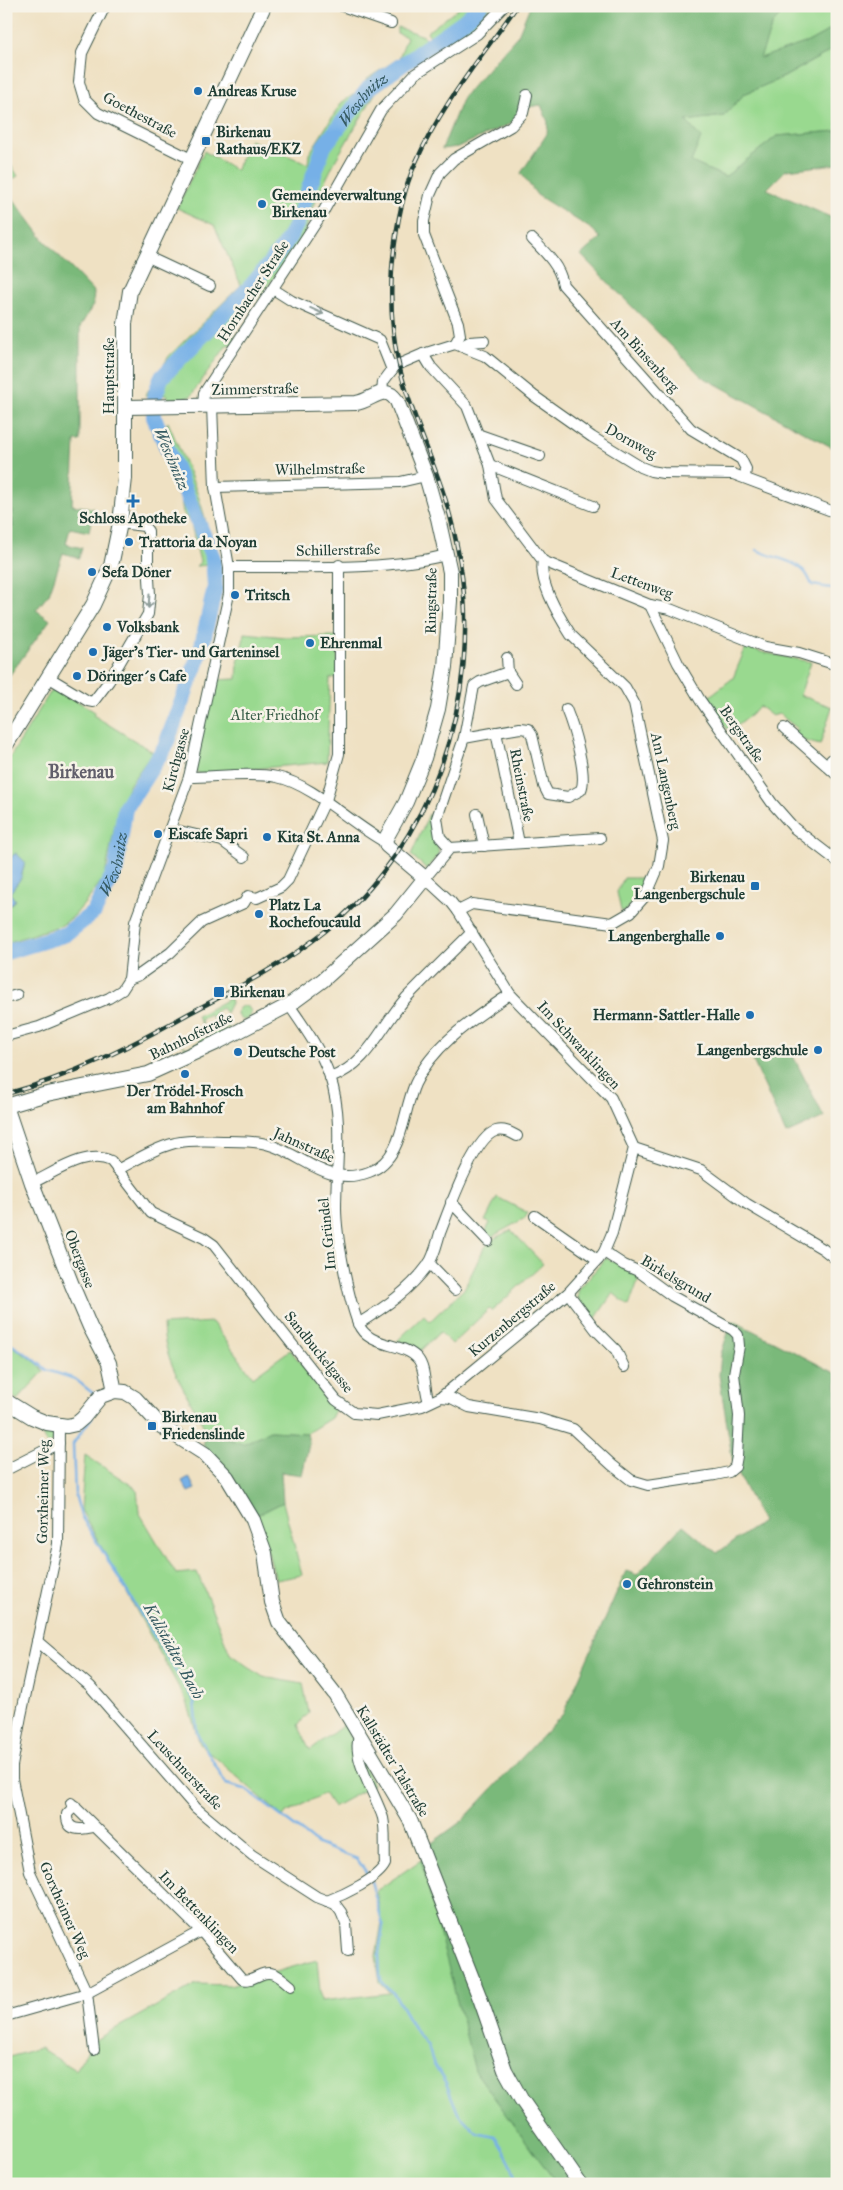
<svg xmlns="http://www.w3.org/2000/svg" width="843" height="2190" viewBox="0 0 843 2190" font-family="'IM FELL Great Primer',serif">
	<rect width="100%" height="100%" fill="#f7f3e8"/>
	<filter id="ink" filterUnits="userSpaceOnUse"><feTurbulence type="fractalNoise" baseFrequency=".02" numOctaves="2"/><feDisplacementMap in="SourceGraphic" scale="10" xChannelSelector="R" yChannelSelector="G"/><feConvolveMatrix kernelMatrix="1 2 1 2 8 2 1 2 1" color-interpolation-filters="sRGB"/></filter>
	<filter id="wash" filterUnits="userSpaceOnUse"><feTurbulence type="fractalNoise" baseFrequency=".0096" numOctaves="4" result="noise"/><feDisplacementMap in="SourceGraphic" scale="20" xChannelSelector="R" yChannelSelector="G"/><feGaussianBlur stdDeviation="1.12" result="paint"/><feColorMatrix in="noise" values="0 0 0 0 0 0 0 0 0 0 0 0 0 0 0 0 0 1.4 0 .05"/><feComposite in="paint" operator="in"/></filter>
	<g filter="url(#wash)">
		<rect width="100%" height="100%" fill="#efe1c3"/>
		<g fill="#99d98f" stroke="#5c8b62">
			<path d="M 462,6 L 491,6 L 474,27 L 442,50 L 427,32 Z"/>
			<path d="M 790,6 L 837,6 L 837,26 L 808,42 L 759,59 L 773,23 Z"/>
			<path d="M 397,27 L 424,36 L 434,51 L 376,92 L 335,161 L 311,210 L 305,235 L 280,271 L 256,300 L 250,298 L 234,318 L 234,344 L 227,345 L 190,397 L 167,399 L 168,395 L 145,396 L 169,356 L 241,285 L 214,225 L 177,208 L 204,151 L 236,170 L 250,140 L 308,164 L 309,154 L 342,102 L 358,92 L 367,79 L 399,58 L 407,37 L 397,33 Z"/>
			<path d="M 837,45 L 837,131 L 777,136 L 725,177 L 691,162 L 686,121 L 724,116 L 744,94 L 784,77 L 832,50 Z"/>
			<path d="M 6,158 L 18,176 L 6,183 Z"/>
			<path d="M 6,417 L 13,527 L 6,527 Z"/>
			<path d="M 168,422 C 187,468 211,515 212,565 L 196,566 L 200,562 L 191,524 L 183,513 L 178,476 L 165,447 L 163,431 Z"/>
			<path d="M 245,633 L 285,637 L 337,636 L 338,678 L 330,678 L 327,762 L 199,774 L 194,768 L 214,680 L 237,679 L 238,663 Z"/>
			<path d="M 746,647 L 761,652 L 811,662 L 800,695 L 832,707 L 820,745 L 805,741 L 794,733 L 797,728 L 779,714 L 772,716 L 759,706 L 751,715 L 731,729 L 727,729 L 706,699 L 733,678 Z"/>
			<path d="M 58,689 L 95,712 L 93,715 L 153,752 L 130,784 L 121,804 L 116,820 L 105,876 L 89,898 L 74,916 L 62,925 L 6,943 L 6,764 L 51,691 Z"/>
			<path d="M 429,814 L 439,853 L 427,869 L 411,855 Z"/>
			<path d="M 624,878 L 643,878 L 638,892 L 626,911 L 621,911 L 617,892 Z"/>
			<path d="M 230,998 L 231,1003 L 226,1013 L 222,1008 L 214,1012 L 217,1018 L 214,1020 L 210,1014 L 201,1019 L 202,1026 L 197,1016 Z"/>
			<circle cx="244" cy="1013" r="7"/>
			<path d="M 227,1022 L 229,1028 L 187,1052 L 183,1045 L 187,1048 L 201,1041 L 199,1036 L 202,1035 L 204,1039 L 214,1034 L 212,1030 L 215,1028 L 217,1032 L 227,1027 L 225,1023 Z"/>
			<path d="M 497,1197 L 528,1213 L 525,1218 L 493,1236 L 488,1236 L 485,1233 L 490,1223 L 485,1221 Z"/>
			<path d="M 511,1230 L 543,1264 L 492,1311 L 489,1309 L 452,1344 L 440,1332 L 420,1351 L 411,1344 L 397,1341 L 424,1315 L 430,1321 L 464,1289 L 484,1248 L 495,1238 Z"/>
			<path d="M 606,1258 L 640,1275 L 629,1306 L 613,1293 L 593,1322 C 586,1312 574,1301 579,1289 Z"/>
			<path d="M 212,1322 L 253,1377 L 290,1350 L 337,1406 L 331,1418 L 307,1433 L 270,1431 L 243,1444 L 206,1431 C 190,1397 164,1364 163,1325 Z"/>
			<path d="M 6,1342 L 37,1363 L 44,1371 L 17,1400 L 6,1390 Z"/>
			<path d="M 30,1422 L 53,1433 L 55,1439 L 48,1446 L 39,1431 Z"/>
			<path d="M 85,1455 L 137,1489 L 139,1512 L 176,1574 L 197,1572 L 230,1654 L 263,1677 L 303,1684 L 309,1713 L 298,1725 L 310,1750 L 345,1724 L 373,1785 L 333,1807 L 324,1793 L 282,1816 L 200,1744 L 187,1702 L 81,1510 Z"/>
			<path d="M 283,1502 L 302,1575 L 276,1580 L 257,1515 Z"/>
			<path d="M 421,1860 L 557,2184 L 6,2184 L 6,2058 L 40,2048 L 75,2070 L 95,2040 L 196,1984 L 230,1985 L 317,1960 L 321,2001 L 390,1993 L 380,1983 L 376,1956 L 382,1922 L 376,1891 Z"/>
		</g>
		<g fill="#7ab97a" stroke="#4c7b57">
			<path d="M 530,6 L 790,6 L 773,23 L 760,58 L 808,42 L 837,26 L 837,45 L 832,50 L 784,77 L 744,94 L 724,116 L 686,121 L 701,138 L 691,162 L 725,177 L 777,136 L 837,131 L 837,164 L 786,170 L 767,189 L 837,220 L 837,450 L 701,376 L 581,255 L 600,238 L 593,230 L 537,195 L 521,173 L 547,134 L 548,122 L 541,105 L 528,107 L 512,123 L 458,147 L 442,149 L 463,97 L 518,35 Z"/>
			<path d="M 6,189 L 43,239 L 94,292 L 93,305 L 80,327 L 80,441 L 75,441 L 72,505 L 93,508 L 89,532 L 70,528 L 66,544 L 82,548 L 79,558 L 63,553 L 49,594 L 36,610 L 50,620 L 9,676 L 6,674 L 6,527 L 13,527 L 6,417 Z"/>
			<path d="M 789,1048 L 824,1117 L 786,1134 L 750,1054 Z"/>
			<path d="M 732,1320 L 837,1374 L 837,2184 L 557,2184 L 475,2071 L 421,1860 L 429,1845 L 462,1821 L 563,1714 L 626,1571 L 637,1575 L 683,1525 L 717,1553 L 762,1522 L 733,1463 L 719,1375 L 721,1354 Z"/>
			<path d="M 206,1431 L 243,1444 L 270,1431 L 307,1433 L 309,1444 L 302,1475 L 281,1472 L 283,1502 L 257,1515 L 203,1445 Z"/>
		</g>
		<g fill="#76b0e7" stroke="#4a768e">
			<path d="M 16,853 L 25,862 L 21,878 L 10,893 L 15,900 L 6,909 L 6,861 Z"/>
			<path d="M 189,1477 L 195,1489 L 188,1492 L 182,1481 Z"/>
		</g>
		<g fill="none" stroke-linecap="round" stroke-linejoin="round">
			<g stroke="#76b0e7" stroke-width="2.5">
				<path d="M 757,550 C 772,558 792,559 804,571 C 808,575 810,581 812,585 L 837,589"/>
				<path d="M 6,1337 L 9,1343 L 31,1357 L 47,1370 L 75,1379 L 95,1395"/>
				<path d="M 92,1417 L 73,1444 L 75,1494 L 81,1516 L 194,1701 L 197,1733 L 226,1784 L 245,1789 L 318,1844 L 357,1859 L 369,1876"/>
				<path d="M 371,1881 L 383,1925 L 379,1954 L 380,1976 L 383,1983 L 395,1995 L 417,2033 L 428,2046 L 433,2062 L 446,2083 L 458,2113 L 477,2133 L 495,2137 C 502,2149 517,2169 515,2184"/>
			</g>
			<path stroke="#76b0e7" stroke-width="16" id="s1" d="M 6,952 L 66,934 L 94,912 L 116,869 L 125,808 L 165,747 L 201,650 L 215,587 L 213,558 L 154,417 L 154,399 L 161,378 L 252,285 L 284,246 L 296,225 L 324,146 L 369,88 L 464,21 L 480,6"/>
		</g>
	</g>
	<g filter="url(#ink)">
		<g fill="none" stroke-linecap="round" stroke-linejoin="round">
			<defs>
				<g id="minor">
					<path d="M 105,6 L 82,53 L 79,82 L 84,99 L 98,113 L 191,159"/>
					<path d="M 342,6 L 391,23"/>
					<path d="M 532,239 C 545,252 560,266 563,285 L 691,429 L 741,459 L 746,469 L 745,477"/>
					<path d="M 146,256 L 210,286"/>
					<path d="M 273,289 L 292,301 L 380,340 L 392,370"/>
					<path d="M 455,344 L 460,335 L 458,323 L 424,235 L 424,221 L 430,195 L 440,173 L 454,159 L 511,126 L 523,113 L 527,95"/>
					<path d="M 462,346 L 469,342 L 484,341"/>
					<path d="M 423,354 L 431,367 L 467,406 L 490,465 L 496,499 L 543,561 L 650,605 L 670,609 L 765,647 L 799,653 L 837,665"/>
					<path d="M 382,392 L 383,382 L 395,366 L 423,354 L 455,344 L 485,356 L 534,396 L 592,437 L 641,467 L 651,471 L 663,473 L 733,474 L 837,513"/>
					<path d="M 203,405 L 204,393 L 323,212 L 381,110 L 415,74 L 477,34 L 504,6"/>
					<path d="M 480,435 L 540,456"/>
					<path d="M 490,465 L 593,506"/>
					<path d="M 215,487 L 400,482 L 426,476"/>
					<path d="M 229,567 C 297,566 381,572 446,555"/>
					<path d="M 650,605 L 678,663 L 700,700 L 772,803 L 794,828 L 837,861"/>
					<path d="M 508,672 L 516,684"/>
					<path d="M 48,677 L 88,701 L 93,702 L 109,681 L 148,614 L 150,594 L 148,563 L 148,531 L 144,526 L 120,523"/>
					<path d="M 784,728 L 837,775"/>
					<path d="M 496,732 L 519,843"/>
					<path d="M 464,738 L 474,686 L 480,682 L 508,672 L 507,658"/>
					<path d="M 830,768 L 831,760 L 837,755"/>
					<path d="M 189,777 C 214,777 253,772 277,777 C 314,785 351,824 385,842"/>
					<path d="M 477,814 L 484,846"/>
					<path d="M 171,829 L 222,841 L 244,857"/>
					<path d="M 600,838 L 450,848 L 425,878 L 451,902 L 458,911 L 510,994 L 611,1098 L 634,1148 L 701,1170 L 747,1204 L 823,1249 L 837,1260"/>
					<path d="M 450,848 L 440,837 L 437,818 L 464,738 L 520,728 L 528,729 L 532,735 L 544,786 L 548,794 L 568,797 L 581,790 C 588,775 573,726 566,709"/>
					<path d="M 458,911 L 472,904 L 612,923 L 631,912 L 647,894 L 659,866 L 663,841 L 634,703 L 625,687 L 571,635 C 560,618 538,582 543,561"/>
					<path d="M 129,979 L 139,975 L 170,953 L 202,922 L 244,903 L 248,896 L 257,898 L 281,887 L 288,880 L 327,797 L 339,754 L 339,565"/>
					<path d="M 6,998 L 17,995"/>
					<path d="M 289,1005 C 305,1028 321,1050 330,1077 C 344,1118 336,1166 336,1208 C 336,1236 348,1297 358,1323 C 368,1349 403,1341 418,1359 C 426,1369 424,1389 429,1402"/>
					<path d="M 6,1036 L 39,1027 L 109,998 L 122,990 L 129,979 L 135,922 L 189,777 L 229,594 L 229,567 L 215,487 L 212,405"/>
					<path d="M 330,1078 C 370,1063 380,1027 406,998 C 427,976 450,954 472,932"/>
					<path d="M 117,1170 C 136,1160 155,1148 175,1143 C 193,1139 211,1141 228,1141 C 241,1141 254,1141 266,1144 C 303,1153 326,1188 369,1172 C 404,1159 402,1113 415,1084 C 433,1044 475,1018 510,994"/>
					<path d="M 32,1183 C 54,1173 87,1149 111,1161 L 151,1213 L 204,1238 L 214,1245 L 336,1400 L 354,1413 L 377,1415 L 422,1406 L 441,1397 L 451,1398 L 469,1407 L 540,1419 L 573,1429 L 612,1465 L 631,1480 L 648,1485 L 715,1475 L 729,1472 L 735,1467 L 737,1456 L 739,1416 L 734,1374 L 739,1346 L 738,1335 L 733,1330 L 672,1296 L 638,1271 L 624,1265 L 604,1252"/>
					<path d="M 451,1202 L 488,1241"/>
					<path d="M 535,1216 L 598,1260"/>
					<path d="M 429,1263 L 455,1290"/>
					<path d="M 568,1293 L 596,1330 L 616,1350 L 624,1367"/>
					<path d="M 358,1324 C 385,1307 409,1291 428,1265 C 434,1257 437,1243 440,1233 C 448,1213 474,1136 496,1131 C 504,1129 510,1132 517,1136"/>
					<path d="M 441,1397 L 568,1293 L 598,1260 L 604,1252 L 612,1233 L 634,1148"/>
					<path d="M 59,1426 L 58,1544 L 21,1716 L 12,1766 L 12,1779 L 30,1872 L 87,1993 L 94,2050"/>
					<path d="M 6,1470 L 59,1443"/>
					<path d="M 37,1641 L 90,1686 L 196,1808 L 252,1855 L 317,1897 L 335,1904 L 341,1912 L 346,1924 L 348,1951"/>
					<path d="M 71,1803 L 201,1931 L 242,1979 C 253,1983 261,1969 274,1974 C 280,1976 286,1982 291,1986"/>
					<path d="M 75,1806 L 67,1814 C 66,1832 81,1830 94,1827"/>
					<path d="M 327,1901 C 343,1895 378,1879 385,1864 C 384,1850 386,1832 383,1818 C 377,1797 351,1758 359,1737"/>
					<path d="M 6,2016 L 87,1993 L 201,1931"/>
				</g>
				<g id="major">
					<path d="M 6,745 L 93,605 L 111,566 L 120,523 L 125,478 L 125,324 L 130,291 L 264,6"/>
					<path d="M 115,1391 L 109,1363 L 90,1327 L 72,1285 L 32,1183 L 8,1112 L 9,1106 L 13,1104 L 47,1094 L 148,1074 L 216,1043 L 289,1005 L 323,980 L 396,914 L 425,878 L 387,846 L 385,840 L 406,802 L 424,758 L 438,709 L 445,667 L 450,601 L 450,572 L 438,518 L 426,476 L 397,401 C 384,382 372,401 356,403 L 126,407"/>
					<path d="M 6,1401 L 32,1417 L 47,1423 L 67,1426 L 76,1424 L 83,1418 L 101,1396 L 115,1391 L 125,1392 L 135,1398 L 161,1426 L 205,1454 L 227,1477 L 253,1520 L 265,1553 L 272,1602 L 279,1622 L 335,1694 L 410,1820 L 481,2001 L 505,2070 L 521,2099 L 580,2184"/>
				</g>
			</defs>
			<use href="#minor" stroke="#3e5649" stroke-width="12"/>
			<use href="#major" stroke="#3e5649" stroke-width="16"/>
			<use href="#minor" stroke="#fff" stroke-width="10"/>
			<use href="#major" stroke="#fff" stroke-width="14"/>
			<defs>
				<path id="rail" d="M 6,1094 C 73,1076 129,1047 188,1014 C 235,989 283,965 324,932 C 433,845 482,698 460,562 C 456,539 451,517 444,495 C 430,452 409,409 399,365 C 392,334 390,301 392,269 C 395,235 402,192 416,162 C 441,105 482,56 517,6"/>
			</defs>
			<use href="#rail" stroke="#1f3d34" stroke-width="4.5"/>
			<use href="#rail" stroke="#f7f3e8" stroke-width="2.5" stroke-dasharray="8" stroke-linecap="butt"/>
		</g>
		<defs><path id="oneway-shaft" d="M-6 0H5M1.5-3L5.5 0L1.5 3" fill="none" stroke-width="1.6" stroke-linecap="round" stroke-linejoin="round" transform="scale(1.25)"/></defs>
		<g stroke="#8f9e9a">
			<use href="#oneway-shaft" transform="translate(317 311) rotate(24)"/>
			<use href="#oneway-shaft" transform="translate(149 601) rotate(94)"/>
		</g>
	</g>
	<g fill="#1f6fb2" stroke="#f7f3e8" stroke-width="2">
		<circle cx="198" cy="91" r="5"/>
		<rect x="201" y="136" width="10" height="10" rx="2.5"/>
		<circle cx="262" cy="204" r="5"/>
		<path d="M130.5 493.5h5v5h5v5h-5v5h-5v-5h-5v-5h5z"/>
		<circle cx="129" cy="542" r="5"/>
		<circle cx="92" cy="572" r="5"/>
		<circle cx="235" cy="595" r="5"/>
		<circle cx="107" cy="627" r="5"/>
		<circle cx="310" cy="643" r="5"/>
		<circle cx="93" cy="652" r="5"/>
		<circle cx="77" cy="676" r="5"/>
		<circle cx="158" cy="834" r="5"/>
		<circle cx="267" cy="837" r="5"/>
		<rect x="750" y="881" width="10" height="10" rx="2.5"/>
		<circle cx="259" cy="914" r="5"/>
		<circle cx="720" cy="936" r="5"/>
		<rect x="213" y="986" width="12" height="12" rx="2.5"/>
		<circle cx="750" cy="1015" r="5"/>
		<circle cx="818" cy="1050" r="5"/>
		<circle cx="238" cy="1052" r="5"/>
		<circle cx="185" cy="1074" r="5"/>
		<rect x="147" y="1421" width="10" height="10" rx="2.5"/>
		<circle cx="627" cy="1584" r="5"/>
	</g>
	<g text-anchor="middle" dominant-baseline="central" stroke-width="5" stroke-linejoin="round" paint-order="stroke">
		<g font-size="15" font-weight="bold" fill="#1f3d34" stroke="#f7f3e8" text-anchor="start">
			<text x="208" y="91">Andreas Kruse</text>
			<text x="216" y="132">Birkenau<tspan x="216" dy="17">Rathaus/EKZ</tspan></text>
			<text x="272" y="195">Gemeindeverwaltung<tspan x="272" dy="17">Birkenau</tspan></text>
			<text x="133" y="518" text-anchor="middle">Schloss Apotheke</text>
			<text x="139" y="542">Trattoria da Noyan</text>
			<text x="102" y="572">Sefa Döner</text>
			<text x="245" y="595">Tritsch</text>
			<text x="117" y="627">Volksbank</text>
			<text x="320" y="643">Ehrenmal</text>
			<text x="103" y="652">Jäger's Tier- und Garteninsel</text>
			<text x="87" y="676">Döringer´s Cafe</text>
			<text x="168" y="834">Eiscafe Sapri</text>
			<text x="277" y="837">Kita St. Anna</text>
			<text x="745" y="877" text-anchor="end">Birkenau<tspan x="745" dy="17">Langenbergschule</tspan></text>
			<text x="269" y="905">Platz La<tspan x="269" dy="17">Rochefoucauld</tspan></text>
			<text x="710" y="936" text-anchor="end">Langenberghalle</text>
			<text x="230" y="992">Birkenau</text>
			<text x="740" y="1015" text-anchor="end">Hermann-Sattler-Halle</text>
			<text x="808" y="1050" text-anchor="end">Langenbergschule</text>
			<text x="248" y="1052">Deutsche Post</text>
			<text x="185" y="1091" text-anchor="middle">Der Trödel-Frosch<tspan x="185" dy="17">am Bahnhof</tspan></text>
			<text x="162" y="1417">Birkenau<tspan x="162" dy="17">Friedenslinde</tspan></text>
			<text x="637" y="1584">Gehronstein</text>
		</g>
		<g font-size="15" fill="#1f3d34" stroke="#f7f3e8">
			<text transform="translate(140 115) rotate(28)">Goethestraße</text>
			<text transform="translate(253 291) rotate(-57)">Hornbacher Straße</text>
			<text transform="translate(645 355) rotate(48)">Am Binsenberg</text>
			<text transform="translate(109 376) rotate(-90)">Hauptstraße</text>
			<text transform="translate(255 389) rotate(-1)">Zimmerstraße</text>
			<text transform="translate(631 441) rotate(29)">Dornweg</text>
			<text transform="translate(320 469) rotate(-1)">Wilhelmstraße</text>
			<text transform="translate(338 550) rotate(-1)">Schillerstraße</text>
			<text transform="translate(642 583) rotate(20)">Lettenweg</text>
			<text transform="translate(431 601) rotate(-89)">Ringstraße</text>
			<text transform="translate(742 734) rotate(55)">Bergstraße</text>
			<text transform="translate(176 760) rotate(-75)">Kirchgasse</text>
			<text transform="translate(666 781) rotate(78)">Am Langenberg</text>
			<text transform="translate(522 785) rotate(79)">Rheinstraße</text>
			<text transform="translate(191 1036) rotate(-26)">Bahnhofstraße</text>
			<text transform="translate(579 1045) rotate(47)">Im Schwanklingen</text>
			<text transform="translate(304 1145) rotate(24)">Jahnstraße</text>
			<text transform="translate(327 1234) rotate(-96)">Im Gründel</text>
			<text transform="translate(80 1259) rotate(69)">Obergasse</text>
			<text transform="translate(676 1279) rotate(31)">Birkelsgrund</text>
			<text transform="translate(512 1319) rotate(-40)">Kurzenbergstraße</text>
			<text transform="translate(319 1352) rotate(51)">Sandbuckelgasse</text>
			<text transform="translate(43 1492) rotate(-89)">Gorxheimer Weg</text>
			<text transform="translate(393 1761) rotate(59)">Kallstädter Talstraße</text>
			<text transform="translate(185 1770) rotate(47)">Leuschnerstraße</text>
			<text transform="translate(65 1910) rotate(66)">Gorxheimer Weg</text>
			<text transform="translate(199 1912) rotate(46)">Im Bettenklingen</text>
		</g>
		<g font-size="15" fill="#375c46" stroke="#f7f3e8">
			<text x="275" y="715">Alter Friedhof</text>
		</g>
		<g font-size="16" font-style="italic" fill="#355a61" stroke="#f7f3e8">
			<text stroke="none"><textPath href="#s1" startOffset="1021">Weschnitz</textPath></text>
			<text transform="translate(172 459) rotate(67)">Weschnitz</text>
			<text stroke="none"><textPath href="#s1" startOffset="151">Weschnitz</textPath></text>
			<text transform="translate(174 1651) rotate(61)">Kallstädter Bach</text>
		</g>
		<g font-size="18" font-weight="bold" fill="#625f6b" stroke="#f7f3e8">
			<text x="81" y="772">Birkenau</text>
		</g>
	</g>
	<rect width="843" height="2190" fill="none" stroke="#f7f3e8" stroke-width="25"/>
</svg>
